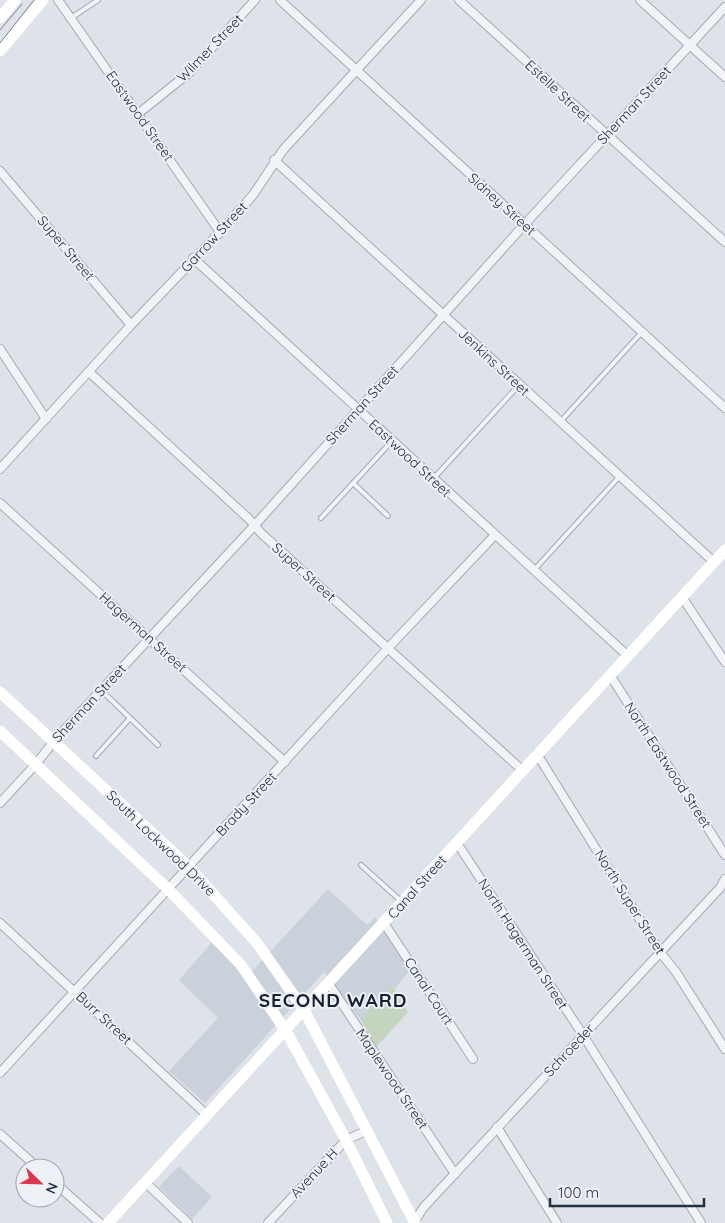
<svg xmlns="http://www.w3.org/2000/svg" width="725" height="1223" viewBox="0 0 725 1223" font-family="Quicksand,sans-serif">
	<rect width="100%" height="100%" fill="#dee2e9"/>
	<g fill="#cbd1db">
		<path d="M 328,889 L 367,925 L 375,917 L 411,969 L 394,990 L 392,986 L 361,1020 L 324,972 L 205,1103 L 169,1071 L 218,1018 L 179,980 L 214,940 L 245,979 Z"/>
		<path d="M 179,1166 L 212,1197 L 192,1219 L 159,1187 Z"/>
	</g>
	<path fill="#c4d4be" d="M 392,986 L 408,1012 L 376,1047 L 361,1020 Z"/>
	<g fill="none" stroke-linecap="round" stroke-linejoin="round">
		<defs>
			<g id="lane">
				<path d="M 71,18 L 98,0"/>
				<path d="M 561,421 L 642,332"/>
				<path d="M 433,479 L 519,385"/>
				<path d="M 353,483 L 388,516"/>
				<path d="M 321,518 L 392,441"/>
				<path d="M 535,569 L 619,477"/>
				<path d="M 101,690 L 158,745"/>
				<path d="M 96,756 L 130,718"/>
				<path d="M 361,865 L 401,901"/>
			</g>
			<g id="street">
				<path d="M 58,0 L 220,232"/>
				<path d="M 280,0 L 725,408"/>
				<path d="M 459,0 L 725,242"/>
				<path d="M 640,0 L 725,77"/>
				<path d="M 139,113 L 190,72 L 255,0"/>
				<path d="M 274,160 L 714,562"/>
				<path d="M 0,171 L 131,325"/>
				<path d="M 193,258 L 628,656"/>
				<path d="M 0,349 L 46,419"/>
				<path d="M 89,372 L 249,519 L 262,534 L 522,770"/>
				<path d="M 0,469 L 131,325 L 220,232 L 253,195 L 283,150 L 421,0"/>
				<path d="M 0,503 L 285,762"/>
				<path d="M 682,597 L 725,662"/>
				<path d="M 610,675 L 725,855"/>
				<path d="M 537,754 L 660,952 L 676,972 L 725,1049"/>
				<path d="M 0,803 L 36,764 L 54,741 L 254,526 L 524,225 L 725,7"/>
				<path d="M 457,843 L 583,1035 L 701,1223"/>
				<path d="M 0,923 L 207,1115"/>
				<path d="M 384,923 L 473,1059"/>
				<path d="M 329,984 L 455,1174"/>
				<path d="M 0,1073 L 389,647 L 494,536"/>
				<path d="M 497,1127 L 557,1223"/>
				<path d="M 0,1134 L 38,1168"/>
				<path d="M 145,1182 L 188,1223"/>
				<path d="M 55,1183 L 100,1223"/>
				<path d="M 268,1223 L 346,1140 L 366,1131"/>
				<path d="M 414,1223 L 423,1208 L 720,888 L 725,879"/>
			</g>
		</defs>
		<use href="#lane" stroke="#a3a9b3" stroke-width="6"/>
		<use href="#street" stroke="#a3a9b3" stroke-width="10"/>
		<use href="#lane" stroke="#f1f3f7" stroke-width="4"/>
		<use href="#street" stroke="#f1f3f7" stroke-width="8"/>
		<g stroke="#fff" stroke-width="11">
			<path d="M 0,18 L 15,0"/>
			<path d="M 0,51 L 43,0"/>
			<path d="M 0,692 L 189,867 L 257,943 L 304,1010 L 415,1223"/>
			<path d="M 0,731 L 169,890 L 241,965 L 286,1031 L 346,1140 L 387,1223"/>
			<path d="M 108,1223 L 725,550"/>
		</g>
		<g stroke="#768294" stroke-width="1">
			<path d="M 0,30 L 22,4"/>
			<path d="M 0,43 L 34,0"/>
		</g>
	</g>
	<g text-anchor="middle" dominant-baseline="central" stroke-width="4" stroke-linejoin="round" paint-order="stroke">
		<g font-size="14" fill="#253041" stroke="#edf1f6">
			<text transform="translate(210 48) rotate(-46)">Wilmer Street</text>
			<text transform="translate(558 91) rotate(43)">Estelle Street</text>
			<text transform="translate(634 105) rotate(-47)">Sherman Street</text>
			<text transform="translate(140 116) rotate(55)">Eastwood Street</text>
			<text transform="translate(502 204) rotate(42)">Sidney Street</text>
			<text transform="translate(214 237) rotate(-47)">Garrow Street</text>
			<text transform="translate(66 248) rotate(50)">Super Street</text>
			<text transform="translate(494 362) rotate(43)">Jenkins Street</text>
			<text transform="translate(362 405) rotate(-48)">Sherman Street</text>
			<text transform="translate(410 458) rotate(43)">Eastwood Street</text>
			<text transform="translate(304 572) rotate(42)">Super Street</text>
			<text transform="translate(143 632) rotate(42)">Hagerman Street</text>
			<text transform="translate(89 703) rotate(-47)">Sherman Street</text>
			<text transform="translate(668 765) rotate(57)">North Eastwood Street</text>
			<text transform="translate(246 804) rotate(-47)">Brady Street</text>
			<text transform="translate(161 843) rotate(44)">South Lockwood Drive</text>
			<text transform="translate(417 887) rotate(-48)">Canal Street</text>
			<text transform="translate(630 902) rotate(58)">North Super Street</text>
			<text transform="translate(523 944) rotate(57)">North Hagerman Street</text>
			<text transform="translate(429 991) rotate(57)">Canal Court</text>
			<text transform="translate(104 1018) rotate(43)">Burr Street</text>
			<text transform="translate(569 1050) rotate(-47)">Schroeder</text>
			<text transform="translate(392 1079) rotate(56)">Maplewood Street</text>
			<text transform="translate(314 1173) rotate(-47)">Avenue H</text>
		</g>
		<g font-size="19" font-weight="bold" letter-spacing="1" fill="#182132" stroke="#edf1f6">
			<text x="333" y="1000">SECOND WARD</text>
		</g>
	</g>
	<g transform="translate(40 1183) rotate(113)"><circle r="24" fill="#edf1f6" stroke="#9da4ae"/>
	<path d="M0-4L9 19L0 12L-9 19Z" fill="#db3551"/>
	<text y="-8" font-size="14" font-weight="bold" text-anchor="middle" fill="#253041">N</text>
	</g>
	<path d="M550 1198v8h154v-8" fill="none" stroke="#253041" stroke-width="2.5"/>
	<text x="558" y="1198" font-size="15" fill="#253041" stroke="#edf1f6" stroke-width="4" paint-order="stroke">100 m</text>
</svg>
